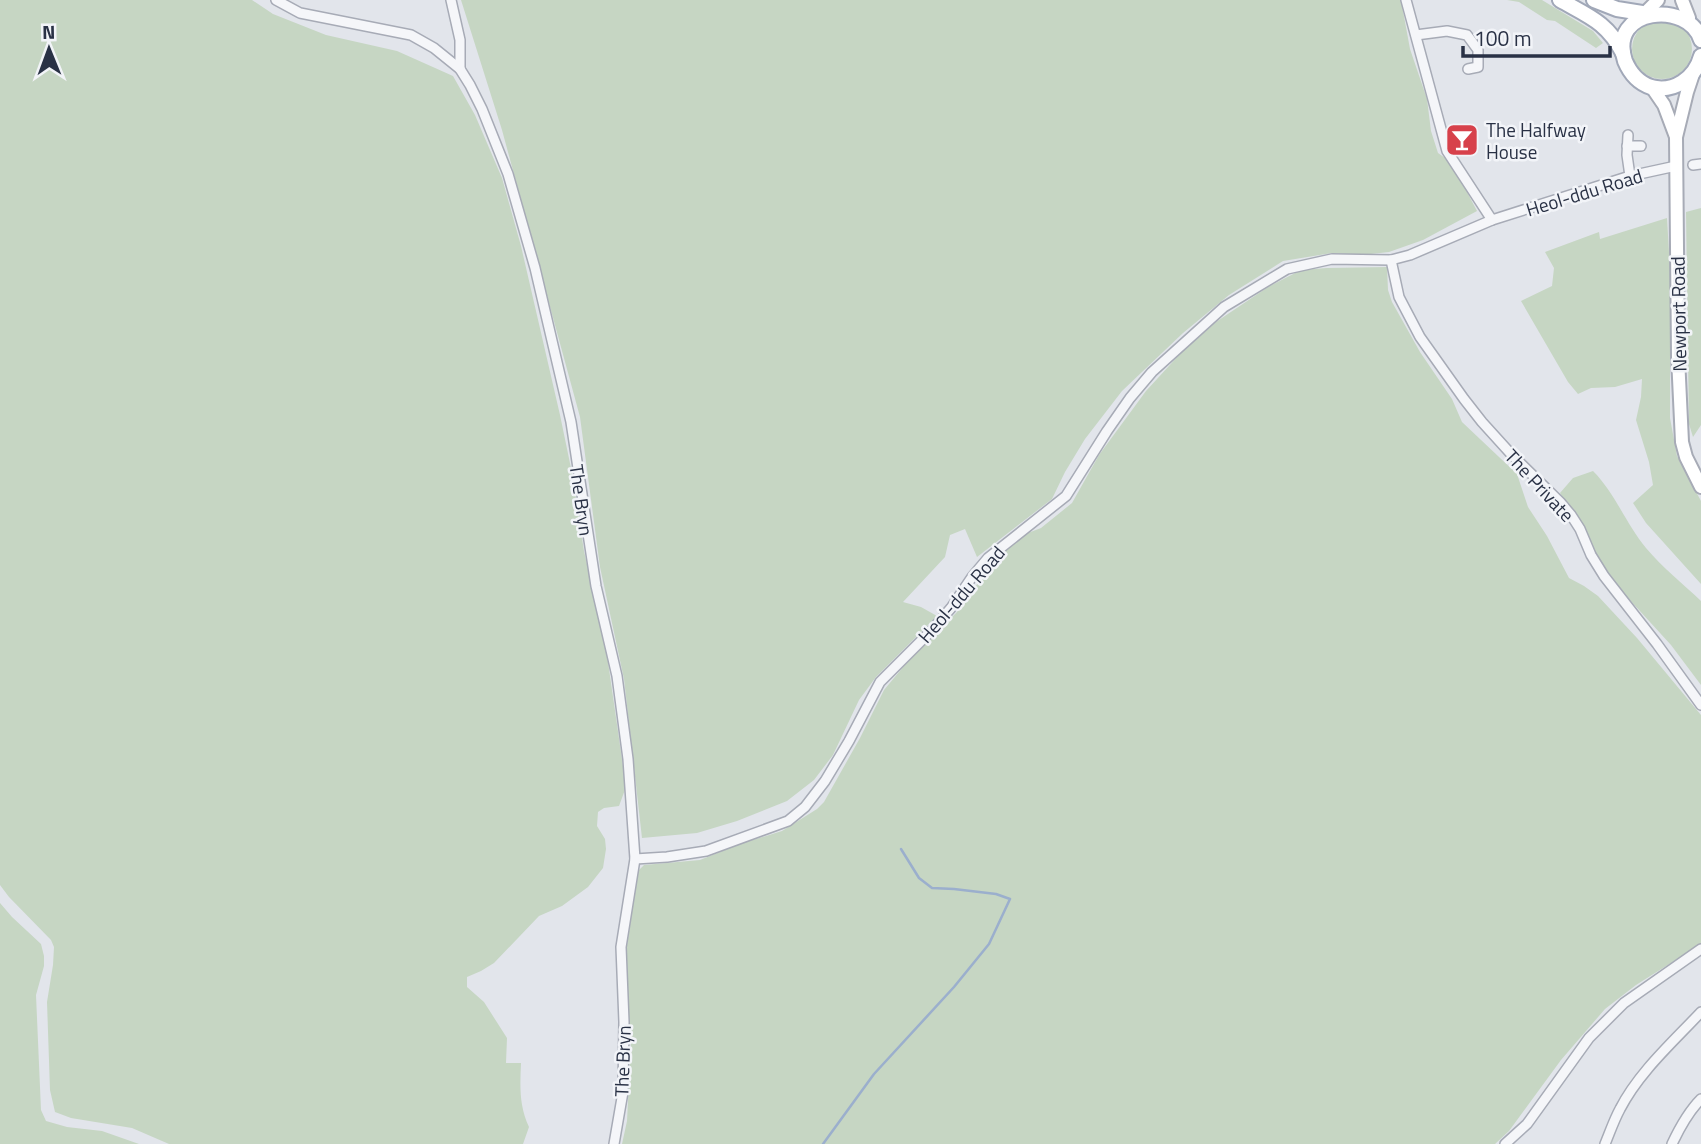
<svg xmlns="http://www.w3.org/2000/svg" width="1701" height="1144" viewBox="0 0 1701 1144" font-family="'Titillium Web',sans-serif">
	<rect width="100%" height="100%" fill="#e2e5eb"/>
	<g fill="#c6d6c3">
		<path d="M 0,0 L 252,0 L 273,14 L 326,35 L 397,51 L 453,76 L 475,115 L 502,178 L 521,246 L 560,415 L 572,473 L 584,551 L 607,655 L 626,787 L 619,806 L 604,808 L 598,812 L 597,826 L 605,839 L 606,849 L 603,868 L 588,887 L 562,906 L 539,916 L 494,963 L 481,971 L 467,977 L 467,987 L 484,1002 L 507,1038 L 506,1063 L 521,1063 C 520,1086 519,1106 529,1127 L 523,1144 L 169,1144 L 132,1128 L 71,1118 L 55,1112 L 50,1090 L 47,1002 L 53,965 L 54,947 L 51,940 L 9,897 L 0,885 Z"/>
		<path d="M 461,0 L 1401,0 L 1410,49 L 1427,99 L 1431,131 L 1438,153 L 1448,160 L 1457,173 L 1477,211 L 1423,240 L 1389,252 L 1362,255 L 1332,253 L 1283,261 L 1229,295 L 1183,333 L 1122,391 L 1085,439 L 1065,472 L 1052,499 L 977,557 L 965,529 L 950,535 L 945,557 L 903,602 L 921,607 L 937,616 L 876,677 L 859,700 L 833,755 L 814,780 L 787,801 L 737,821 L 697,833 L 642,838 L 624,679 L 600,567 L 580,417 L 502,130 Z"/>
		<path d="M 1507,0 L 1542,0 L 1593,31 L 1603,43 L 1596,48 L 1555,21 L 1547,20 L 1519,2 Z"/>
		<circle cx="1662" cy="49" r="30"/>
		<path d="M 1701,208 L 1701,425 L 1693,437 L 1689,424 L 1686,212 Z"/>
		<path d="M 1667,218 L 1670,269 L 1670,418 L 1677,456 L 1701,501 L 1701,584 L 1646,523 L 1633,503 L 1653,485 L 1649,462 L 1636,420 L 1641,397 L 1642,379 L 1615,387 L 1591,388 L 1578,394 L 1568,382 L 1521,301 L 1552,286 L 1554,268 L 1545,252 L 1599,232 L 1600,239 Z"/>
		<path d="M 1387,267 L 1388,290 L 1392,302 L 1420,352 L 1452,399 L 1462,422 L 1517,474 L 1528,507 L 1547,536 L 1569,578 L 1584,586 L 1598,596 L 1637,638 L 1701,715 L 1701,944 L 1636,985 L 1605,1009 L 1561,1060 L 1509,1131 L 1495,1144 L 622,1144 L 627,1121 L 631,1041 L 626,982 L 626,952 L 638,871 L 644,865 L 700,860 L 740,844 L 782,831 L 817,809 L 824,802 L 860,738 L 884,690 L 904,666 L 957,612 L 989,568 L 1011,545 L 1028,533 L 1041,528 L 1072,503 L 1099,455 L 1146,391 L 1179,355 L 1216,322 L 1268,287 L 1301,270 L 1327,268 Z"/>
		<path d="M 1593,471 C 1615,493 1626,524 1646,548 C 1662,567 1683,584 1701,601 L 1701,685 L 1671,645 L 1607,575 L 1594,554 L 1585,531 L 1560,493 L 1573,478 Z"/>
		<path d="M 0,903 L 12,917 L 41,944 L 44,956 L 44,966 L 36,995 L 41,1110 L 46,1121 L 67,1127 L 102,1131 L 139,1144 L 0,1144 Z"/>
	</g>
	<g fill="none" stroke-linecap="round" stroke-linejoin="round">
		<path stroke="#9bafcd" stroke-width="2.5" d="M 823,1144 L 874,1074 L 954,987 L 989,944 L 1010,899 L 996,894 L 954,889 L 932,888 L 919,878 L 901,849"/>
		<defs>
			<g id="minor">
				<path d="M 276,0 L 300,13 L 411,35 L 434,48 L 460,69 L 470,85 L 482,109 L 508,174 L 535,268 L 571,422 L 596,586 L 617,676 L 628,759 L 635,859 L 621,947 L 624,1022 L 623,1092 L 614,1144"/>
				<path d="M 451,0 L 460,40 L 460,69"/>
				<path d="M 1406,0 L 1447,151 L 1492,220"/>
				<path d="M 1416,35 L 1447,31 L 1467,35 L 1478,50 L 1478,67 L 1468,69"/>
				<path d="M 1628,135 L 1627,155 L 1630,176"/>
				<path d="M 1627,146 L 1641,146"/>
				<path d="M 1693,165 L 1701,164"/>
				<path d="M 1391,260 L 1399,297 L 1420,337 L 1464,399 L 1482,422 L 1511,454 L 1560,502 L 1571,515 L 1580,529 L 1591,555 L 1604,576 L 1657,644 L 1701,705"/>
				<path d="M 635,859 L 667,857 L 706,851 L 788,821 L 805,807 L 825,781 L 849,741 L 880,682 L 932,630 L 951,608 L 972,577 L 988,558 L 1066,496 L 1107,431 L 1130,398 L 1152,372 L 1224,307 L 1287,269 L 1332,259 L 1391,260 L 1410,255 L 1492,220 L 1630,176 L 1676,166"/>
				<path d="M 1505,1144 L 1527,1124 L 1589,1038 L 1624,1003 L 1701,949"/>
				<path d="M 1605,1144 C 1610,1132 1614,1120 1620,1109 C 1639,1072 1673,1042 1701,1012"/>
				<path d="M 1672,1144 C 1680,1127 1688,1112 1701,1099"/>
			</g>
			<g id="secondary">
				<path d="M 1682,0 L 1689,18"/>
				<path d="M 1648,10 L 1658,0"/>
				<path d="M 1693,74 L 1687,92 L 1676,137 L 1678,357 L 1682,442 L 1686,457 L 1701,487"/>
				<path d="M 1651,86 L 1664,105 L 1676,137"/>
			</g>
			<g id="primary">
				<path d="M 1560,0 C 1588,16 1607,22 1623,53"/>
				<path d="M 1594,0 L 1617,9 L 1642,13"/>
				<path d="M 1701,40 C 1689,0 1607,7 1625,61 C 1630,73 1639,83 1651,87 C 1674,93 1695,78 1701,56"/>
			</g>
		</defs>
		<use href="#minor" stroke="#a7abb6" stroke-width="12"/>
		<use href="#secondary" stroke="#a7abb6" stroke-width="16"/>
		<use href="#primary" stroke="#a1a8b8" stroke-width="18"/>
		<use href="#minor" stroke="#f5f6f9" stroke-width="9"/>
		<use href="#secondary" stroke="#fff" stroke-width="12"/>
		<use href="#primary" stroke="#fff" stroke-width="14"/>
	</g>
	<defs>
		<symbol id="bar-square" viewBox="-11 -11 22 22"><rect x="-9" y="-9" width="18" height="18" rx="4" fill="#d7414b" stroke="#f2f4f8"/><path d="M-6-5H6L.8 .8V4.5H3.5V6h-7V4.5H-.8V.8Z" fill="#fff"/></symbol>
	</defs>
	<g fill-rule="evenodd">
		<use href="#bar-square" x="1443" y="121" width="38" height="38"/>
	</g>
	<g text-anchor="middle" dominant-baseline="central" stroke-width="5" stroke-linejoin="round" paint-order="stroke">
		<g font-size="19" fill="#293145" stroke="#f2f4f8" text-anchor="start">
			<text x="1486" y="129">The Halfway<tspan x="1486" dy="22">House</tspan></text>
		</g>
		<g font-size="19" fill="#293145" stroke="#f2f4f8">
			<text transform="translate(1584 192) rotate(-17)">Heol-ddu Road</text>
			<text transform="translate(1678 314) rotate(-91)">Newport Road</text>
			<text transform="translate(1540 485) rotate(47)">The Private</text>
			<text transform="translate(582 500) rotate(82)">The Bryn</text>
			<text transform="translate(961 594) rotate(-49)">Heol-ddu Road</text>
			<text transform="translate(622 1061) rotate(-88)">The Bryn</text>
		</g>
	</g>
	<g transform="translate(49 49) rotate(359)" stroke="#f2f4f8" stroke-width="5" paint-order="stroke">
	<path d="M0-5L12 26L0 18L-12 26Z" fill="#293145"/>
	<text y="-10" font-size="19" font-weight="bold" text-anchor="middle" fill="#293145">N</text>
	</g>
	<path d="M1463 46v10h147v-10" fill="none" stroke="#293145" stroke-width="3.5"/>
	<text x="1474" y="46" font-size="21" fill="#293145" stroke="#f2f4f8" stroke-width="5" paint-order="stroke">100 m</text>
</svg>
